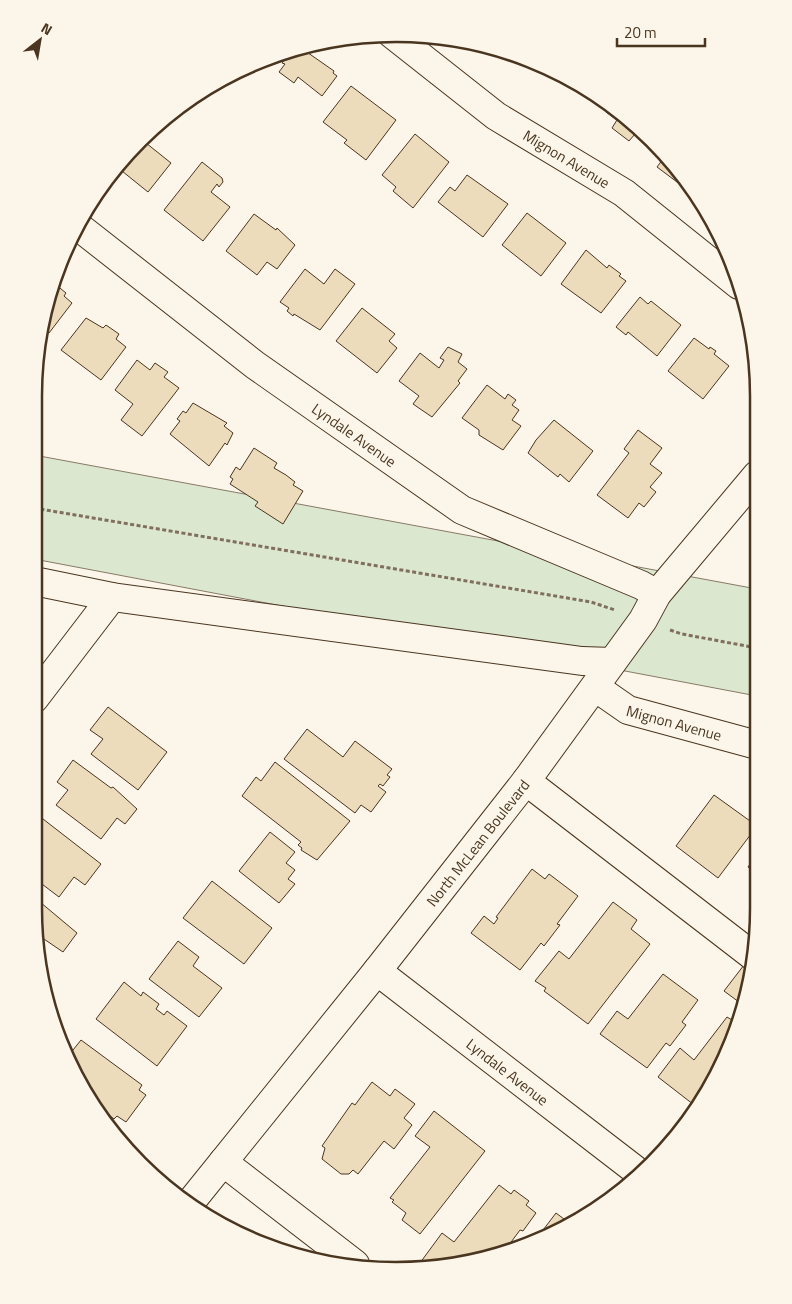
<svg xmlns="http://www.w3.org/2000/svg" width="792" height="1304" viewBox="0 0 792 1304" font-family="'Titillium Web',sans-serif">
	<rect width="100%" height="100%" fill="#fbf6e9"/>
	<path fill="#dce7d0" stroke="#887966" d="M 34,455 L 757,589 L 757,696 L 34,559 Z"/>
	<g fill="#ecdcbc" stroke="#4a3520">
		<path d="M 301,48 L 334,71 L 333,73 L 337,76 L 322,96 L 298,77 L 294,83 L 279,72 L 285,64 L 282,63 L 286,58 L 288,60 L 296,50 Z"/>
		<path d="M 265,59 L 254,73 L 247,67 L 258,61 Z"/>
		<path d="M 568,79 L 596,94 L 593,99 Z"/>
		<path d="M 351,86 L 396,120 L 366,160 L 344,143 L 347,140 L 323,122 Z"/>
		<path d="M 611,106 L 649,140 L 646,143 L 635,134 L 629,141 L 612,128 L 617,120 L 606,112 Z"/>
		<path d="M 415,134 L 449,162 L 413,208 L 393,191 L 396,187 L 382,175 Z"/>
		<path d="M 141,139 L 171,163 L 148,192 L 117,167 Z"/>
		<path d="M 666,155 L 688,184 L 685,188 L 657,167 Z"/>
		<path d="M 202,162 L 222,178 L 223,182 L 219,187 L 217,184 L 211,192 L 230,207 L 203,241 L 164,210 Z"/>
		<path d="M 467,175 L 508,204 L 483,237 L 438,202 L 450,187 L 455,191 Z"/>
		<path d="M 527,213 L 566,243 L 541,276 L 502,245 Z"/>
		<path d="M 254,214 L 276,230 L 277,228 L 295,245 L 277,269 L 267,262 L 257,275 L 226,251 Z"/>
		<path d="M 586,250 L 607,268 L 609,265 L 621,274 L 619,276 L 626,281 L 601,313 L 561,284 Z"/>
		<path d="M 305,269 L 324,284 L 335,269 L 355,284 L 320,330 L 294,314 L 293,316 L 287,311 L 289,308 L 280,302 Z"/>
		<path d="M 55,284 L 66,293 L 64,296 L 72,303 L 49,333 L 43,329 L 52,287 Z"/>
		<path d="M 640,297 L 648,304 L 651,301 L 681,325 L 657,356 L 628,332 L 626,335 L 616,327 Z"/>
		<path d="M 362,308 L 395,334 L 389,341 L 397,348 L 377,373 L 336,341 Z"/>
		<path d="M 86,318 L 103,328 L 106,325 L 119,334 L 116,339 L 126,347 L 101,380 L 61,350 Z"/>
		<path d="M 694,338 L 709,349 L 710,347 L 716,351 L 714,354 L 729,366 L 703,399 L 668,371 Z"/>
		<path d="M 448,347 L 462,354 L 458,362 L 467,369 L 458,381 L 460,383 L 432,417 L 413,404 L 419,396 L 399,381 L 420,353 L 439,368 L 444,360 L 440,358 Z"/>
		<path d="M 137,360 L 150,370 L 155,363 L 168,372 L 164,377 L 179,388 L 142,436 L 121,420 L 133,404 L 115,390 Z"/>
		<path d="M 487,385 L 505,399 L 508,394 L 516,400 L 512,405 L 519,410 L 512,420 L 521,426 L 503,450 L 479,435 L 479,430 L 462,418 Z"/>
		<path d="M 193,403 L 227,423 L 224,426 L 233,433 L 227,445 L 225,443 L 209,466 L 170,434 L 180,421 L 177,419 L 183,411 L 186,413 Z"/>
		<path d="M 554,420 L 593,451 L 569,482 L 560,474 L 558,477 L 528,453 L 536,440 Z"/>
		<path d="M 638,430 L 662,448 L 650,464 L 662,473 L 650,487 L 656,492 L 644,507 L 639,503 L 628,518 L 597,495 L 629,453 L 624,449 Z"/>
		<path d="M 254,448 L 277,463 L 274,468 L 286,475 L 295,482 L 293,485 L 303,491 L 283,524 L 255,506 L 258,502 L 230,484 L 233,479 L 230,477 L 236,467 L 240,470 Z"/>
		<path d="M 108,707 L 167,752 L 138,790 L 91,754 L 103,739 L 90,730 Z"/>
		<path d="M 307,729 L 343,757 L 355,741 L 392,769 L 387,775 L 390,777 L 383,786 L 380,784 L 378,786 L 386,792 L 371,812 L 361,805 L 355,813 L 284,759 Z"/>
		<path d="M 73,760 L 111,788 L 113,787 L 137,809 L 125,824 L 117,818 L 101,839 L 56,805 L 68,790 L 57,782 Z"/>
		<path d="M 275,762 L 350,821 L 317,860 L 301,850 L 302,848 L 298,845 L 301,842 L 242,796 L 256,777 L 261,781 Z"/>
		<path d="M 714,795 L 757,826 L 718,878 L 676,846 Z"/>
		<path d="M 34,812 L 101,864 L 85,885 L 74,877 L 59,897 L 34,878 Z"/>
		<path d="M 270,832 L 295,852 L 286,863 L 295,870 L 288,879 L 295,884 L 279,903 L 239,871 Z"/>
		<path d="M 757,854 L 757,874 L 748,867 Z"/>
		<path d="M 532,869 L 545,879 L 549,874 L 578,896 L 557,924 L 560,925 L 544,946 L 541,943 L 520,970 L 471,933 L 484,916 L 494,924 L 498,918 L 496,917 Z"/>
		<path d="M 212,881 L 272,928 L 244,964 L 183,918 Z"/>
		<path d="M 34,897 L 77,933 L 63,952 L 41,937 L 39,940 Z"/>
		<path d="M 613,902 L 637,920 L 631,929 L 650,944 L 588,1024 L 544,991 L 546,988 L 535,981 L 559,951 L 569,959 Z"/>
		<path d="M 178,941 L 199,957 L 193,966 L 222,988 L 199,1017 L 149,979 Z"/>
		<path d="M 744,965 L 750,970 L 743,1005 L 724,991 Z"/>
		<path d="M 663,974 L 698,1000 L 682,1022 L 686,1025 L 670,1046 L 666,1043 L 647,1068 L 600,1034 L 617,1011 L 628,1019 Z"/>
		<path d="M 124,982 L 141,996 L 143,992 L 159,1004 L 156,1009 L 164,1015 L 167,1011 L 187,1026 L 157,1066 L 96,1019 Z"/>
		<path d="M 743,1007 L 739,1025 L 698,1108 L 658,1077 L 680,1048 L 694,1060 L 727,1017 L 732,1020 Z"/>
		<path d="M 81,1040 L 142,1085 L 139,1090 L 146,1095 L 126,1122 L 117,1116 L 114,1119 L 96,1105 L 69,1055 Z"/>
		<path d="M 372,1082 L 390,1096 L 395,1089 L 415,1104 L 404,1118 L 412,1125 L 394,1149 L 384,1141 L 358,1174 L 353,1170 L 349,1174 L 341,1174 L 322,1159 L 325,1148 L 322,1146 L 352,1103 L 355,1105 Z"/>
		<path d="M 434,1111 L 485,1151 L 420,1234 L 402,1220 L 406,1213 L 392,1202 L 394,1200 L 390,1198 L 430,1147 L 415,1136 Z"/>
		<path d="M 107,1125 L 119,1134 L 117,1137 L 108,1128 Z"/>
		<path d="M 499,1185 L 511,1194 L 514,1190 L 529,1201 L 526,1205 L 536,1213 L 523,1231 L 520,1230 L 503,1253 L 417,1267 L 442,1233 L 454,1242 Z"/>
		<path d="M 556,1213 L 568,1222 L 537,1238 Z"/>
	</g>
	<g fill="none" stroke-linecap="round" stroke-linejoin="round">
		<defs>
			<g id="minor">
				<path id="s1" d="M 392,34 L 496,116 L 624,193 L 739,285"/>
				<path id="s2" d="M 79,227 L 255,365 L 462,510 L 641,585 L 657,594"/>
				<path d="M 34,581 L 112,597 L 582,661 L 612,662"/>
				<path id="s3" d="M 595,687 L 628,710 L 757,745"/>
				<path d="M 34,699 L 112,597"/>
				<path d="M 526,781 L 753,956"/>
				<path id="s4" d="M 377,971 L 638,1172"/>
				<path d="M 223,1162 L 355,1264"/>
			</g>
			<g id="major">
				<path id="s5" d="M 190,1203 L 377,971 L 526,781 L 643,620 L 657,594 L 757,475"/>
			</g>
		</defs>
		<use href="#minor" stroke="#4a3520" stroke-width="30"/>
		<use href="#major" stroke="#4a3520" stroke-width="30"/>
		<g stroke="#7f6f5c" stroke-width="3" stroke-dasharray="4 2.5" stroke-linecap="butt">
			<path d="M 34,508 L 591,602 L 615,610"/>
			<path d="M 670,630 L 682,634 L 757,648"/>
		</g>
		<use href="#minor" stroke="#fbf6e9" stroke-width="28"/>
		<use href="#major" stroke="#fbf6e9" stroke-width="28"/>
	</g>
	<g text-anchor="middle" dominant-baseline="central" stroke-width="4" stroke-linejoin="round" paint-order="stroke">
		<g font-size="15" fill="#4a3520" stroke="#fbf6e9">
			<text stroke="none"><textPath href="#s1" startOffset="215">Mignon Avenue</textPath></text>
			<text stroke="none"><textPath href="#s2" startOffset="345">Lyndale Avenue</textPath></text>
			<text stroke="none"><textPath href="#s3" startOffset="88">Mignon Avenue</textPath></text>
			<text stroke="none"><textPath href="#s5" startOffset="461">North McLean Boulevard</textPath></text>
			<text stroke="none"><textPath href="#s4" startOffset="165">Lyndale Avenue</textPath></text>
		</g>
	</g>
	<path d="M0 0H792V1304H0ZM396 42H396A354 354 0 0 1 750 396V908A354 354 0 0 1 396 1262H396A354 354 0 0 1 42 908V396A354 354 0 0 1 396 42Z" fill="#fbf6e9" fill-rule="evenodd"/>
	<path fill="none" stroke="#4a3520" stroke-width="2.5" d="M396 42H396A354 354 0 0 1 750 396V908A354 354 0 0 1 396 1262H396A354 354 0 0 1 42 908V396A354 354 0 0 1 396 42Z"/>
	<g transform="translate(40 40) rotate(31)" stroke="#fbf6e9" stroke-width="4" paint-order="stroke">
	<path d="M0-4L9 19L0 12L-9 19Z" fill="#4a3520"/>
	<text y="-8" font-size="14" font-weight="bold" text-anchor="middle" fill="#4a3520">N</text>
	</g>
	<path d="M617 38v8h88v-8" fill="none" stroke="#4a3520" stroke-width="2.5"/>
	<text x="624" y="38" font-size="15" fill="#4a3520" stroke="#fbf6e9" stroke-width="4" paint-order="stroke">20 m</text>
</svg>
